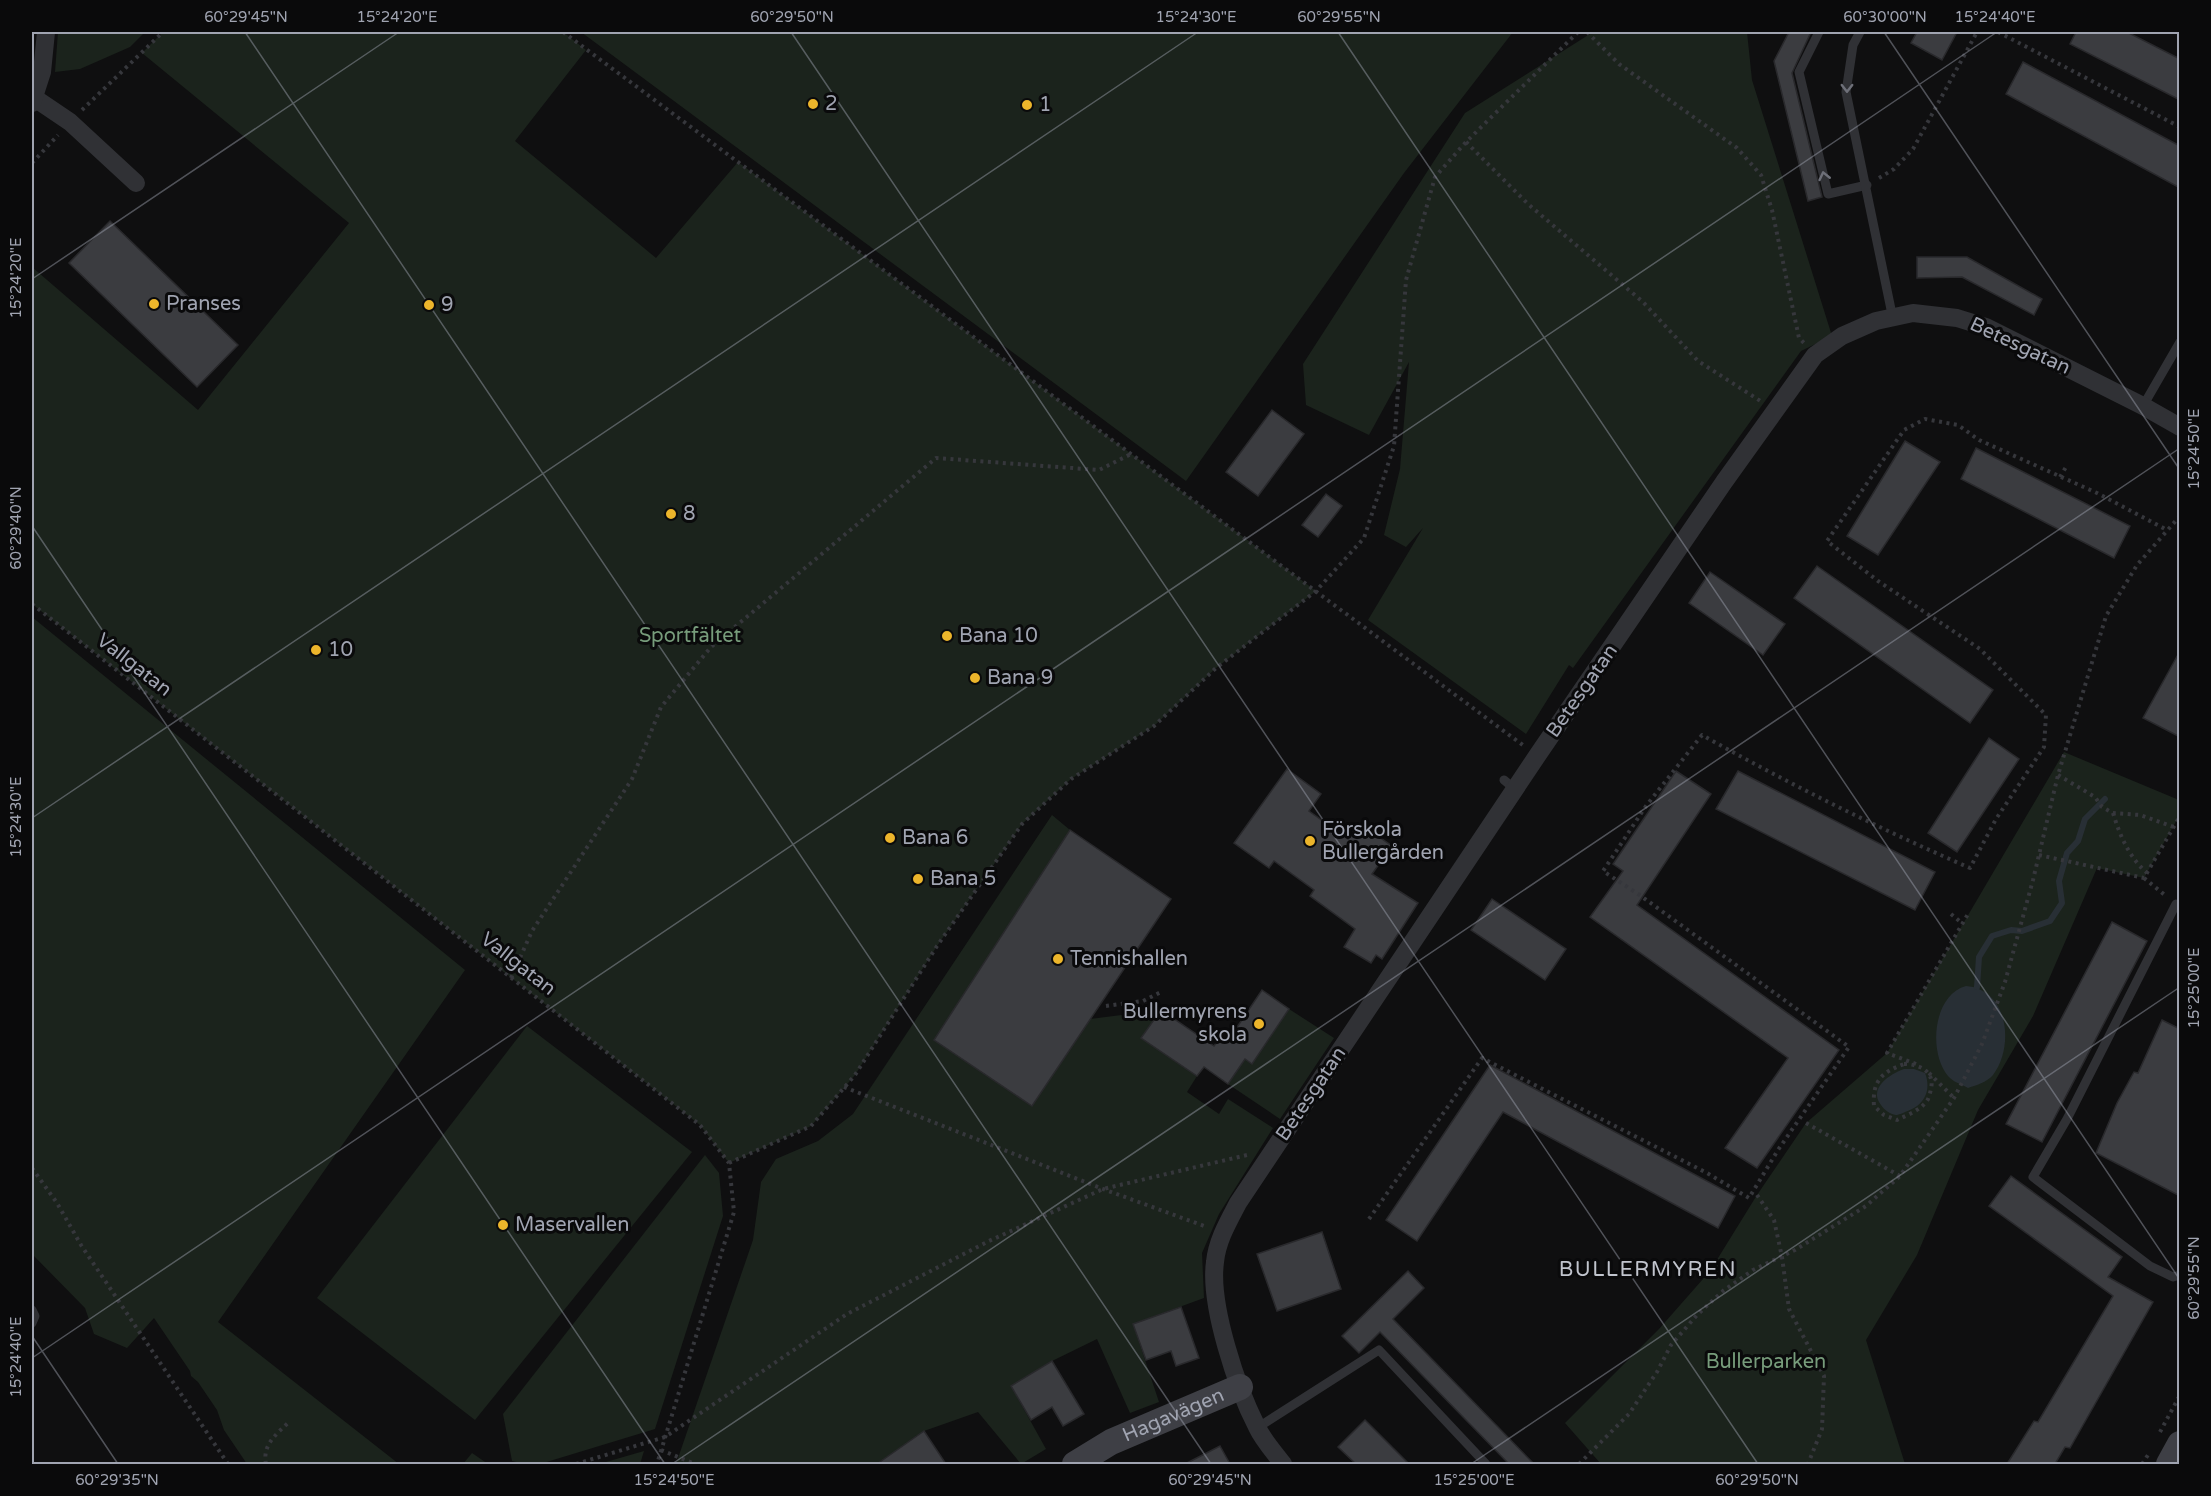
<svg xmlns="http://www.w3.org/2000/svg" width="2211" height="1496" viewBox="0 0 2211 1496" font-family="'Varela Round',sans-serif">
	<rect width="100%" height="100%" fill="#0f0f10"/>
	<g fill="#1b231c">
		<path d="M 58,32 L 145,32 L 130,47 L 80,69 L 55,72 Z"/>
		<path d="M 163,32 L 563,32 L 586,50 L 515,141 L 656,258 L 738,162 L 1316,591 L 1216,668 L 1154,726 L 1071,779 L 1022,824 L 937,946 L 855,1075 L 811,1126 L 729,1163 L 700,1125 L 32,604 L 32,267 L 198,410 L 349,223 L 142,53 Z"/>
		<path d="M 581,32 L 1513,32 L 1404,173 L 1186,481 Z"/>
		<path d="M 1593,32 L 1747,32 L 1752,80 L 1832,336 L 1801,351 L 1573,668 L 1569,665 L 1526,734 L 1368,620 L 1423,528 L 1406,547 L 1384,535 L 1400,469 L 1409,362 L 1369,435 L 1306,405 L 1303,364 L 1465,113 Z"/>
		<path d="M 32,617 L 465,970 L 218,1322 L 399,1464 L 247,1464 L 224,1430 L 217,1410 L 198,1382 L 191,1376 L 190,1371 L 154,1318 L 127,1348 L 94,1334 L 85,1308 L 32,1254 Z"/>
		<path d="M 2064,752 L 2179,800 L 2179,816 L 2144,878 L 2097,868 L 2033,1016 L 1978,1110 L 1917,1255 L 1866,1340 L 1905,1464 L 1601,1464 L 1565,1423 L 1659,1329 L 1710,1271 L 1757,1195 L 1806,1123 L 1887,1053 Z"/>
		<path d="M 1052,815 L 1070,830 L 934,1040 L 1032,1106 L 1090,1019 L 1161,1010 L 1141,1038 L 1197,1076 L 1187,1092 L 1219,1114 L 1228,1099 L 1273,1128 L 1219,1214 L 1202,1253 L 1204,1298 L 1133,1324 L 1159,1402 L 1130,1413 L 1097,1339 L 1052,1361 L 1011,1386 L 1046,1449 L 1021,1464 L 978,1412 L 924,1431 L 877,1464 L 676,1464 L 753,1240 L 761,1182 L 776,1159 L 818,1141 L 853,1114 Z"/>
		<path d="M 1289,1009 L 1334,1038 L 1280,1119 L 1228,1084 L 1245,1059 L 1252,1063 Z"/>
		<path d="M 527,1026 L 692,1152 L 475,1420 L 317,1298 Z"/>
		<path d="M 705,1155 L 719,1173 L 723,1216 L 655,1429 L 540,1464 L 525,1464 L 512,1461 L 503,1414 Z"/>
		<path d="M 644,1451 L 640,1464 L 599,1464 Z"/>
		<path d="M 472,1453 L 488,1464 L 463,1464 Z"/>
	</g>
	<g fill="#282f35">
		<path d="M 1966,986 C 2008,989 2015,1046 1993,1075 C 1987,1082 1977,1085 1968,1088 C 1961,1084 1953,1082 1948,1076 C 1928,1052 1933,995 1966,986 Z"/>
		<path d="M 1904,1069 L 1914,1069 L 1925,1073 C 1932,1091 1924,1106 1905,1112 C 1903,1113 1898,1115 1896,1115 C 1890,1114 1884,1110 1881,1105 C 1868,1088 1890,1074 1904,1069 Z"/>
	</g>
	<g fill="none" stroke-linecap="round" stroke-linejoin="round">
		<path stroke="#282f35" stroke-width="6" d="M 1977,987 L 1979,957 L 1992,936 L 2011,930 L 2022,931 L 2050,921 L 2062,903 L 2059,881 L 2067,853 L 2078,841 L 2085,819 L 2105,799"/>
	</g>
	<g fill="#3b3c40" stroke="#29292c" stroke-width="1.5">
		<path d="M 1789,32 L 1811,32 L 1792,73 L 1822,197 L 1808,201 L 1774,61 Z"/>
		<path d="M 1917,32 L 1957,32 L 1942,60 L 1911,43 Z"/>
		<path d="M 2076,32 L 2127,32 L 2180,59 L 2180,100 L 2070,44 Z"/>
		<path d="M 2023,62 L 2180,146 L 2180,188 L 2006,94 Z"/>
		<path d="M 110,221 L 238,345 L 197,387 L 69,263 Z"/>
		<path d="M 1917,257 L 1967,257 L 2042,299 L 2034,315 L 1962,277 L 1917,278 Z"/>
		<path d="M 1272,410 L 1304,434 L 1258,496 L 1226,472 Z"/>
		<path d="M 1905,441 L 1940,462 L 1878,555 L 1847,536 Z"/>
		<path d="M 1976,448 L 2130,526 L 2114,558 L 1961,479 Z"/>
		<path d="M 1326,494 L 1342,506 L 1318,537 L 1302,525 Z"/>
		<path d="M 1817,566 L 1993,690 L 1970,723 L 1794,598 Z"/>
		<path d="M 1710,572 L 1785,624 L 1763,655 L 1689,603 Z"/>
		<path d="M 2180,651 L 2180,737 L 2143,718 Z"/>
		<path d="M 1989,738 L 2019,759 L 1957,852 L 1928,833 Z"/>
		<path d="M 1287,769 L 1321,794 L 1309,811 L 1348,839 L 1359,823 L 1392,846 L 1372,874 L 1418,903 L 1382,959 L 1376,955 L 1371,963 L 1344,947 L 1355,929 L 1310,896 L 1314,890 L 1274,861 L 1269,868 L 1234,843 Z"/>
		<path d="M 1676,771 L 1711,794 L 1637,905 L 1839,1050 L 1757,1168 L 1725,1148 L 1788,1058 L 1590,917 L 1623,871 L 1613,864 Z"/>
		<path d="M 1738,771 L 1935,872 L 1915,910 L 1716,809 Z"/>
		<path d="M 1070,830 L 1171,899 L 1032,1106 L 934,1040 Z"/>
		<path d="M 1492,899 L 1566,949 L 1545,980 L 1471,930 Z"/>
		<path d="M 2112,922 L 2147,941 L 2042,1142 L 2006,1124 Z"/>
		<path d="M 1262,990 L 1289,1009 L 1252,1064 L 1245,1059 L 1228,1084 L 1204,1067 L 1197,1076 L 1141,1038 L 1161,1010 L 1214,1046 L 1220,1038 L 1227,1042 Z"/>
		<path d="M 2162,1020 L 2180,1029 L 2180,1196 L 2096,1153 L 2117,1103 L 2134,1072 L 2138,1073 Z"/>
		<path d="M 1490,1065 L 1735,1196 L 1718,1228 L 1503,1112 L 1417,1241 L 1386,1220 Z"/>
		<path d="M 2011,1176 L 2122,1257 L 2108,1277 L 2153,1302 L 2070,1448 L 2065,1447 L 2055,1464 L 2007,1464 L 2034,1421 L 2038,1422 L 2113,1296 L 1989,1206 Z"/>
		<path d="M 1322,1232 L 1341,1289 L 1277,1311 L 1257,1254 Z"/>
		<path d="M 1408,1271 L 1424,1288 L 1393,1319 L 1534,1464 L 1509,1464 L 1380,1332 L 1359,1353 L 1342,1336 Z"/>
		<path d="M 1181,1307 L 1199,1358 L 1176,1366 L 1171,1351 L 1146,1360 L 1133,1324 Z"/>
		<path d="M 1052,1361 L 1084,1414 L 1063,1426 L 1052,1407 L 1031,1420 L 1011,1386 Z"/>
		<path d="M 1365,1420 L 1409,1464 L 1356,1464 L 1338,1447 Z"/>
		<path d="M 924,1431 L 946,1464 L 877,1464 Z"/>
		<path d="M 1220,1446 L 1230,1464 L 1185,1464 Z"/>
	</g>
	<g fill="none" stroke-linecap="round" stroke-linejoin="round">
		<g stroke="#36373c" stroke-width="4" stroke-dasharray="3 4.5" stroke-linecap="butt">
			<path d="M 563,32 L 1524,746"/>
			<path d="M 1587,32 L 1619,64 L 1737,148 L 1761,175 L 1772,210 L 1799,338 L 1804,343"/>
			<path d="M 1998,32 L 2180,127"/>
			<path d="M 82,110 L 163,32"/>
			<path d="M 1466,142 L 1528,204 L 1643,302 L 1698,361 L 1762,402"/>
			<path d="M 32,163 L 58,135"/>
			<path d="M 1879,178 L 1894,169 L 1913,149 L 1977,32"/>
			<path d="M 2060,477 L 2066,467"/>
			<path d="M 32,604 L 700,1125 L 729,1163 L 734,1212 L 657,1464"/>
			<path d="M 2058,775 L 2095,797 L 2102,807 L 2113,813 L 2140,815 L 2174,827"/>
			<path d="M 2113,813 C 2120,836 2129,857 2147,873"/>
			<path d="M 2039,855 L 2144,878 L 2180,816"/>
			<path d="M 2144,878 L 2166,896"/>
			<path d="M 1951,914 L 1963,924"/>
			<path d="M 511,978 L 532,931 L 632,779 L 661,707 L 711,647 L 936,458 L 1099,470 L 1131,454"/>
			<path d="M 1106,1006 L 1143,1001 L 1161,992"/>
			<path d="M 1904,1064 C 1919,1064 1935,1071 1931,1089 C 1930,1093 1929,1099 1926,1102 C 1919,1111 1907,1115 1897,1120 L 1884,1115 L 1874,1106 C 1872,1081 1882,1072 1904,1064 Z"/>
			<path d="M 1916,1064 L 1887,1053 L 1968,914"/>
			<path d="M 1929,1073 L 1954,1098"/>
			<path d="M 844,1087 L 1103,1189 L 1207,1227"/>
			<path d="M 1806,1123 L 1900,1176"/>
			<path d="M 729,1163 L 811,1126 L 855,1075 L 937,946 L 1022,824 L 1071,779 L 1154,726 L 1216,668 L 1316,591 L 1364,538 L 1394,446 L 1406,280 L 1435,177 L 1466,142 L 1578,32"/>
			<path d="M 32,1168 L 57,1203 L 81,1245 L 228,1464"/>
			<path d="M 1757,1195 L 1774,1220 L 1782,1257 L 1789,1309 L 1824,1376 L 1822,1429 L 1808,1464"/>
			<path d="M 1369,1219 L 1482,1058 L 1707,1173 L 1749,1198 L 1778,1150 L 1849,1047 L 1641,896 L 1603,871 L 1646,806 L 1702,735 C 1789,784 1878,828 1970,868 L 1996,819 L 2044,747 L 2046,715 L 1980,649 L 1878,581 L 1827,541 L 1904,430 L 1925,419 L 1958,425 L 1979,440 L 2097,493 L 2167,530"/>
			<path d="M 2160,1432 L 2180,1395"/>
			<path d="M 661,1450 L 695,1464"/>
			<path d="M 266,1464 C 262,1444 277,1434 290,1421"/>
			<path d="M 576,1464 L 665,1437 L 847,1314 L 989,1241 L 1103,1189 L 1247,1155"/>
			<path d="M 1579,1464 L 1629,1414 L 1657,1372 L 1671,1345 L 1697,1315 L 1723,1291 L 1753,1270 L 1795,1250 L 1866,1206 L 1900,1176 L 1954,1098 L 1982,1044 L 2005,982 L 2033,880 L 2058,775 L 2106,616 L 2137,565 L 2180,516"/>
			<path d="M 2142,1464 L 2148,1455"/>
		</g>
		<g stroke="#303135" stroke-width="9">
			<path d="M 1819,32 L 1799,72 L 1828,194 L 1867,185"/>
			<path d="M 1860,32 L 1853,45 L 1846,92 L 1893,319"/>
			<path d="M 2143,406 L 2180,342"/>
			<path d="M 1504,780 L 1516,790"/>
			<path d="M 2180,905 L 2176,904 L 2067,1119 L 2033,1177 L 2150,1266 L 2173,1277 L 2180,1275"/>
			<path d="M 32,1310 L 35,1316 L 32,1323"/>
			<path d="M 1257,1428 L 1379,1350 L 1486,1464"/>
		</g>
		<g stroke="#303135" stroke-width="18">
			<path d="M 33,97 L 70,122 L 136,183"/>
			<path d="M 32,103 L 42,72 L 46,32"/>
			<path d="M 1283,1464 C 1274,1452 1263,1440 1257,1427 C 1237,1388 1209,1305 1215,1262 C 1217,1241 1228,1222 1238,1203 L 1537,756 L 1724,482 L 1815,355 L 1842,336 L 1876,321 L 1913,313 L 1957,318 L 1986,327 L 2143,406 L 2180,427"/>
		</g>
		<g stroke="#3e3f45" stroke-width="26">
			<path id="s1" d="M 1075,1464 L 1111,1442 L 1240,1387"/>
			<path d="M 2169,1464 L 2180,1444"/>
		</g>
	</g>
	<defs><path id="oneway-chevron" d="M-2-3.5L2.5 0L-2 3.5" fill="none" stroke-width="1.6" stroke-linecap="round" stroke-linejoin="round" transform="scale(1.5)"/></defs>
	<g stroke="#6e7079">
		<use href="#oneway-chevron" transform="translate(1847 88) rotate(90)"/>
		<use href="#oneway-chevron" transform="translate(1824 176) rotate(-103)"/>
	</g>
	<path fill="none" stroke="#a0a4b1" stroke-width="1.5" stroke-opacity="0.45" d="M 245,32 L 1211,1464M 791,32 L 1758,1464M 1338,32 L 2180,1280M 1884,32 L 2180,470M 32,279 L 399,32M 32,526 L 665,1464M 32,818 L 1198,32M 32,1336 L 118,1464M 32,1358 L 1997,32M 672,1464 L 2180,448M 1471,1464 L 2180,987"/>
	<g fill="#ecb52b" stroke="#0a0a0b" stroke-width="2">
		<circle cx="813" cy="104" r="6"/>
		<circle cx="1027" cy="105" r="6"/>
		<circle cx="154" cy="304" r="6"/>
		<circle cx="429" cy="305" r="6"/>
		<circle cx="671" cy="514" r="6"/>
		<circle cx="947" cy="636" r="6"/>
		<circle cx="316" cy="650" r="6"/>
		<circle cx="975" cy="678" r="6"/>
		<circle cx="890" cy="838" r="6"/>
		<circle cx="1310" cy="841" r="6"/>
		<circle cx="918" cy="879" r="6"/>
		<circle cx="1058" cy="959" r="6"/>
		<circle cx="1259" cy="1024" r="6"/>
		<circle cx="503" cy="1225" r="6"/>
	</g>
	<g text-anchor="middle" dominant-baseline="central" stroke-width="6" stroke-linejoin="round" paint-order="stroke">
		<g font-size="20" fill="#a0a4b1" stroke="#0a0a0b" text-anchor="start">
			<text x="825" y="104">2</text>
			<text x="1039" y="105">1</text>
			<text x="166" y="304">Pranses</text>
			<text x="441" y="305">9</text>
			<text x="683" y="514">8</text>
			<text x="959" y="636">Bana 10</text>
			<text x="328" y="650">10</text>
			<text x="987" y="678">Bana 9</text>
			<text x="1322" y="830">Förskola<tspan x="1322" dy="23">Bullergården</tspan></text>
			<text x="902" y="838">Bana 6</text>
			<text x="930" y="879">Bana 5</text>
			<text x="1070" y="959">Tennishallen</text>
			<text x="1247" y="1012" text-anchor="end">Bullermyrens<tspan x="1247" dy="23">skola</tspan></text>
			<text x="515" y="1225">Maservallen</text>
		</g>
		<g font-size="20" fill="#a0a4b1" stroke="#0a0a0b">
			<text transform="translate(2020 346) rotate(25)">Betesgatan</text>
			<text transform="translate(134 665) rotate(38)">Vallgatan</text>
			<text transform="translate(1582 691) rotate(-55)">Betesgatan</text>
			<text transform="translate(518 964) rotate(38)">Vallgatan</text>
			<text transform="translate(1311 1094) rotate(-56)">Betesgatan</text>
			<text stroke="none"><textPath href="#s1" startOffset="110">Hagavägen</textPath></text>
		</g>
		<g font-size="20" fill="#779c7b" stroke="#0a0a0b">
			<text x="690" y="636">Sportfältet</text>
			<text x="1766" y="1362">Bullerparken</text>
		</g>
		<g font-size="21" letter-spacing="1.5" fill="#c1c4cd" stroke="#0a0a0b">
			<text x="1648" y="1269">BULLERMYREN</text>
		</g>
	</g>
	<rect width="2211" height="1496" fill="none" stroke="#0a0a0b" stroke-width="66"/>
	<rect x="33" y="33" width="2145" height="1430" fill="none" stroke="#a0a4b1" stroke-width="2"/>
	<g font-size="15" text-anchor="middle" fill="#a0a4b1">
		<text x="246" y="22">60°29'45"N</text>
		<text x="397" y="22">15°24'20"E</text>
		<text x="792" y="22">60°29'50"N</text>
		<text x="1196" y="22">15°24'30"E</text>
		<text x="1339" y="22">60°29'55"N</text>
		<text x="1885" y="22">60°30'00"N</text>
		<text x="1995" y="22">15°24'40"E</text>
		<text transform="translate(16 278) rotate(-90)" y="5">15°24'20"E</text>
		<text transform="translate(2194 449) rotate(-90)" y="5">15°24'50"E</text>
		<text transform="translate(16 528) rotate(-90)" y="5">60°29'40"N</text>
		<text transform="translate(16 817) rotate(-90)" y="5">15°24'30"E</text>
		<text transform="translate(2194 988) rotate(-90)" y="5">15°25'00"E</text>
		<text transform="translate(2194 1278) rotate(-90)" y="5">60°29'55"N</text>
		<text transform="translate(16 1357) rotate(-90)" y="5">15°24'40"E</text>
		<text x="117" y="1485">60°29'35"N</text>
		<text x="674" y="1485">15°24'50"E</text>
		<text x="1210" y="1485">60°29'45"N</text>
		<text x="1474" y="1485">15°25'00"E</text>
		<text x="1757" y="1485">60°29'50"N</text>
	</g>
</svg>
